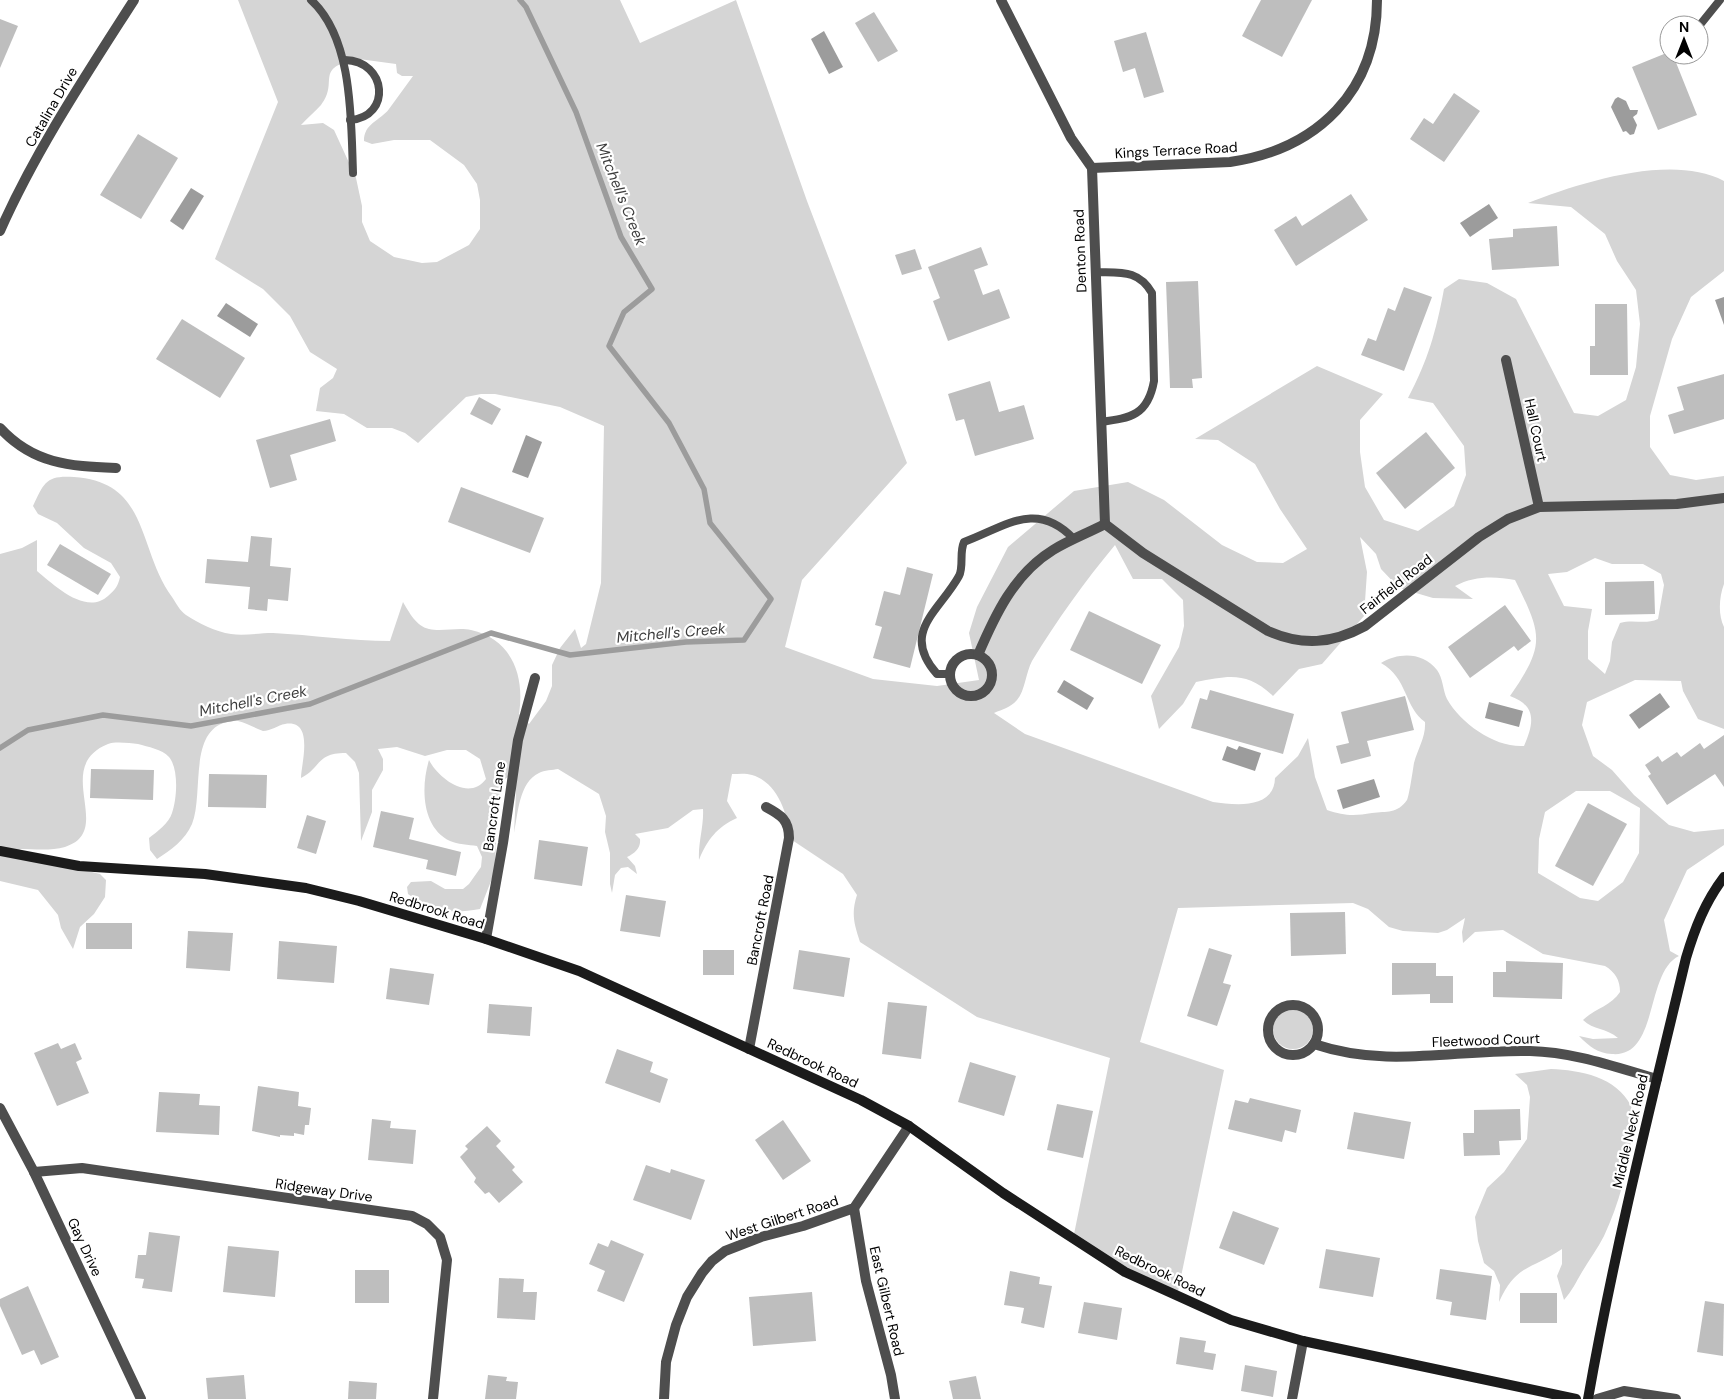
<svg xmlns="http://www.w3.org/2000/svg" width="1724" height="1399" viewBox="0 0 1724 1399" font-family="'DM Sans',sans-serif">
	<rect width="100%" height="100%" fill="#fff"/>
	<g fill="#d5d5d5" fill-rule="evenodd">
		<path d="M 238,0 L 620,0 L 640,43 L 736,0 L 807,201 L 907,463 L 802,580 L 785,647 L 873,679 L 937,686 L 979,680 L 969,633 L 977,607 L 1008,547 L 1074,491 L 1128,482 L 1164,500 L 1222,545 L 1257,562 L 1283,563 L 1307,549 L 1280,509 L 1255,464 L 1218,440 L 1195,439 L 1317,366 L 1383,394 L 1360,420 L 1360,452 L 1365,487 L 1384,520 L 1418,531 L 1454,506 L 1466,475 L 1464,446 L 1433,403 L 1408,398 C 1428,360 1436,332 1444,289 L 1459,279 L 1487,283 L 1516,299 L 1574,413 L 1598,416 L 1626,400 L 1636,367 L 1640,324 L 1636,290 L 1617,261 L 1605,234 L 1571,207 L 1528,203 C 1580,183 1671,153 1724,181 L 1724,271 L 1691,297 L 1672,339 L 1650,416 L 1650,447 L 1670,475 L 1696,480 L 1724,476 L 1724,584 C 1719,597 1718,615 1724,627 L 1724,729 L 1698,719 L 1683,691 L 1681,681 L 1635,680 L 1587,702 L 1582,725 L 1593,756 L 1612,770 L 1634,795 L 1669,825 L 1694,832 L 1724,829 L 1724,845 L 1687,870 L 1664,920 L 1670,951 L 1679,956 C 1645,972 1659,1058 1612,1054 C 1597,1053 1590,1047 1579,1036 L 1593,1039 L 1618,1038 C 1607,1028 1593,1030 1583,1020 C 1594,1009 1611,1006 1620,992 C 1620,980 1615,972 1605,966 L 1543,954 L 1503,930 L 1475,932 L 1463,943 L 1462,932 L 1465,918 L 1447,930 L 1438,933 L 1403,931 L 1389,927 L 1368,909 L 1353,903 L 1178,908 L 1140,1042 L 1224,1070 L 1177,1296 L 1073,1239 L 1110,1058 L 977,1017 L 860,942 C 854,924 851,913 857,895 L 843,874 L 789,838 C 789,815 777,782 752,775 C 746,773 738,774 732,774 L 727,801 L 737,818 C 717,827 707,840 699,860 C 698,842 704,826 703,809 L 693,810 L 668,828 L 635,834 L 640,839 C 641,848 635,853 627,857 L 635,866 L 637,874 L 628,867 L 621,868 L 615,875 L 612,893 L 610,884 L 610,853 L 605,832 L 606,816 L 599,794 L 558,769 C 553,770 544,770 539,773 C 519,782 518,814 514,833 L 516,792 L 512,774 L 502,781 L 497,810 L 495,871 L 480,909 C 451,914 432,912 408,894 L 407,887 L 411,882 L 431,881 L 445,889 L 463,889 L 469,884 L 481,867 L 482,857 L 477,846 C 469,845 457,844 450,841 C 421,827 421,786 429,760 C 438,778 469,802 486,779 L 480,759 L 466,750 L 447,750 L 425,756 L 397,747 L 378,749 L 383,759 L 383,770 L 372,790 L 372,812 L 361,841 L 359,773 L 355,762 L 346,753 C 316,753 322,767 301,778 C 301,764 315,719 285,724 C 278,725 271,731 263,731 C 255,728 246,723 238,721 C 235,720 230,722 227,722 C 188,731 204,794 192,824 C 185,840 171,850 157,859 L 150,850 L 149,838 C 157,832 169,823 172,813 C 177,799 179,769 169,757 C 162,749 148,747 138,744 C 130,743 115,741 108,744 C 51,767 116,831 65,847 C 51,851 34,849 19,849 L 35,858 L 100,874 L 106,880 L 105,897 L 94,914 L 80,927 L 73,949 L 61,928 L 58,915 L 38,890 L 0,881 L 0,554 L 22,548 L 37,540 L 37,571 C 54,585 86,616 108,596 C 115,590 118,586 120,577 L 111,563 L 84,548 L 57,523 L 38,514 L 33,506 C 44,482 47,475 74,477 C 150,482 137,549 172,597 C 176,603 180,611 186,615 C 198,623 216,632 231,634 C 244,636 259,633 273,633 C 312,635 351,641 390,641 L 403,602 C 409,612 416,626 429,629 C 442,632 458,627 471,630 C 512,639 525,676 519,714 L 529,724 L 546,701 L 552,686 L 552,665 L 560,648 L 575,629 L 581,648 L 586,644 L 601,583 L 604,426 L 560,407 L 495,394 L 481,394 L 466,397 L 418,443 L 405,433 L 392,428 L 367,428 L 344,414 L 316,411 L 320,388 L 333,378 L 337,369 L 310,352 L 290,316 L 263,289 L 215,259 L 278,102 ZM 359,59 L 396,64 L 397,73 L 402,76 L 413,76 C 405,87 397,98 389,109 C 380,121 364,123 364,141 L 372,144 L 394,140 L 430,140 L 464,165 L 477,184 L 480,200 L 480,229 L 469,245 L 437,262 L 422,263 L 394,257 L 370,241 L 362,222 L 362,206 L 356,178 L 334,130 L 323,123 L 301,125 C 307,118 315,112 321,105 C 340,81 312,68 359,59 ZM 1360,537 L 1376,554 L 1381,569 L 1399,588 L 1433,598 L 1473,599 L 1455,586 C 1474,576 1494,576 1515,580 C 1542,635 1546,644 1510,696 C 1537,706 1534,723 1524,746 C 1496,748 1461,724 1447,699 C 1443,691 1443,678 1437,670 C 1423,652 1399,652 1381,663 C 1408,678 1404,707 1425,722 C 1426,737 1418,748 1414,763 C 1413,769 1409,797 1407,800 C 1397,814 1387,811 1372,813 C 1355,816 1344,816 1327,810 L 1315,777 L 1308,738 L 1298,756 L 1275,778 C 1274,810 1235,805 1213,802 L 1025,734 L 994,713 C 1003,709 1010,708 1017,700 C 1025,691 1026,672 1032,661 C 1057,620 1085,581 1115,545 L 1133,579 L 1162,579 L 1183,600 L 1184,626 L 1179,647 L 1151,696 L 1159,729 L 1183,704 L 1196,682 C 1229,676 1246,671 1273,696 L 1299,669 L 1322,664 L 1364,616 L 1367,572 ZM 1595,558 L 1612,564 L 1643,564 L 1661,574 L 1664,585 L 1658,619 C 1645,625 1634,619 1620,623 L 1612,642 L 1610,661 L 1605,674 L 1588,659 L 1588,631 L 1592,609 L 1564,606 L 1548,574 L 1567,572 ZM 1576,791 L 1610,791 L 1640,808 L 1639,853 L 1623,882 L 1598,901 L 1580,898 L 1538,873 L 1539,839 L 1545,812 Z"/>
		<circle cx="1293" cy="1029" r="20"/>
		<path d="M 1551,1069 C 1580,1070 1617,1077 1631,1106 C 1634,1114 1632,1124 1632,1132 C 1629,1167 1619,1204 1604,1236 C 1598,1248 1589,1260 1582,1272 C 1576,1282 1572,1291 1564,1300 L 1557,1276 L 1562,1264 L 1562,1249 C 1531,1270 1516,1264 1499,1302 L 1500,1285 L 1494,1271 L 1484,1263 L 1478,1241 L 1475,1217 L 1487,1188 L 1504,1172 L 1527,1139 L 1530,1097 L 1527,1085 L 1515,1074 Z"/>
	</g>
	<g fill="#9c9c9c">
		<path d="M 824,31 L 843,67 L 829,74 L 811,39 Z"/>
		<path d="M 1618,97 L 1626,101 L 1630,110 L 1638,110 L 1637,114 L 1633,117 L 1637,125 L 1634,134 L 1630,135 L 1626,131 L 1623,132 L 1611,107 L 1615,99 Z"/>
		<path d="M 191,188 L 204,196 L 183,230 L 170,221 Z"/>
		<path d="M 1489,204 L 1498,218 L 1470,237 L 1460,223 Z"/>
		<path d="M 1724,297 L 1724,325 L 1715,300 Z"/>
		<path d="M 226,303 L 258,324 L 250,337 L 217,316 Z"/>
		<path d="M 526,435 L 542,442 L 528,478 L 512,472 Z"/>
		<path d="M 1064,680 L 1094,698 L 1087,710 L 1057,692 Z"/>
		<path d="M 1660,693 L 1670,707 L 1639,729 L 1629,715 Z"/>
		<path d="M 1489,702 L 1523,711 L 1519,727 L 1485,718 Z"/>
		<path d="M 1227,746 L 1237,750 L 1239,746 L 1261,753 L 1255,771 L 1222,760 Z"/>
		<path d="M 1374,779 L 1380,797 L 1343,809 L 1337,790 Z"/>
	</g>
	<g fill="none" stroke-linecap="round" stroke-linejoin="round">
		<path stroke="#9c9c9c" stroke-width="5.5" d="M 0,748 L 28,730 L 103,715 L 191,726 L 310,704 L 491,633 L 570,655 L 686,642 L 744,640 L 771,599 L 710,523 L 704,489 L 669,423 L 609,346 L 624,312 L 652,289 L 621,237 L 576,112 L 526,7 L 520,0"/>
	</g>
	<g fill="#bebebe">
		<path d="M 1261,0 L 1312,0 L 1282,57 L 1242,36 Z"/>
		<path d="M 874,12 L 898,51 L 878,62 L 855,23 Z"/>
		<path d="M 0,19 L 18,26 L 0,68 Z"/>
		<path d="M 1146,32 L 1164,92 L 1144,98 L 1135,68 L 1123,72 L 1114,41 Z"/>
		<path d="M 1669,52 L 1669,55 L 1673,55 L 1697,115 L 1658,130 L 1632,67 Z"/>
		<path d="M 1454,93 L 1480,111 L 1444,162 L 1410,139 L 1424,118 L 1433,124 Z"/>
		<path d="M 138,134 L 178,158 L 141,219 L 100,195 Z"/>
		<path d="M 1351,194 L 1368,220 L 1296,266 L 1274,230 L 1296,216 L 1302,226 Z"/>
		<path d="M 1557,226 L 1559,266 L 1492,270 L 1489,239 L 1513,237 L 1513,229 Z"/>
		<path d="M 981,247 L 988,265 L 974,270 L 983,295 L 999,289 L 1010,318 L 948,341 L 933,301 L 940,298 L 928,267 Z"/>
		<path d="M 915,249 L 922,269 L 902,275 L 895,255 Z"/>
		<path d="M 1198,281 L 1202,378 L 1192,379 L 1193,388 L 1170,388 L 1166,282 Z"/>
		<path d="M 1404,287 L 1432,297 L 1404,371 L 1361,355 L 1368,338 L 1376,341 L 1388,308 L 1395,311 Z"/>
		<path d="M 1595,304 L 1627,304 L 1628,375 L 1590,375 L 1590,346 L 1595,346 Z"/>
		<path d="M 182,319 L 245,358 L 220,398 L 156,359 Z"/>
		<path d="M 1724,374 L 1724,419 L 1674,434 L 1668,415 L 1684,410 L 1677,387 Z"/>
		<path d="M 990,381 L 999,412 L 1024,405 L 1034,439 L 975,456 L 964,419 L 956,421 L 948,394 Z"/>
		<path d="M 479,397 L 501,409 L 492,425 L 470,414 Z"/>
		<path d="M 330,419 L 336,441 L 290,455 L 297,480 L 270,488 L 256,440 Z"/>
		<path d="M 1426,432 L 1455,468 L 1405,509 L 1376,473 Z"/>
		<path d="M 461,487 L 544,518 L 530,553 L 448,522 Z"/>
		<path d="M 251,536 L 272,538 L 270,566 L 291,568 L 288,601 L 268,599 L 267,611 L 248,609 L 250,587 L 205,583 L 207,559 L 248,562 Z"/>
		<path d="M 60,544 L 111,574 L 98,595 L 47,565 Z"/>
		<path d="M 907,567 L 933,574 L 910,668 L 873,658 L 882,627 L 875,625 L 884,591 L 900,595 Z"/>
		<path d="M 1654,581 L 1655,614 L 1605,615 L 1605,582 Z"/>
		<path d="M 1505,605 L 1531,641 L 1518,651 L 1514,646 L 1470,678 L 1448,647 Z"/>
		<path d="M 1089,611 L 1161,645 L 1142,684 L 1070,650 Z"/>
		<path d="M 1210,690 L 1294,714 L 1283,754 L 1191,728 L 1200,698 L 1207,700 Z"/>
		<path d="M 1405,696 L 1414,730 L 1367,741 L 1371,756 L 1341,764 L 1336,746 L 1349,743 L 1341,712 Z"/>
		<path d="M 1724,735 L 1724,787 L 1715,774 L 1667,805 L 1648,776 L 1651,774 L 1645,765 L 1658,756 L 1662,762 L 1677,752 L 1681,757 L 1700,743 L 1704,749 Z"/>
		<path d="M 91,769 L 154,770 L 153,800 L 90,798 Z"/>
		<path d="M 209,774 L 267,775 L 266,808 L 208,807 Z"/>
		<path d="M 1588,803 L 1627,824 L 1593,886 L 1555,866 Z"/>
		<path d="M 381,811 L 414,818 L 409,839 L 461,852 L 456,876 L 426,869 L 428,860 L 373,847 Z"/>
		<path d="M 307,815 L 326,821 L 316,854 L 297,848 Z"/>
		<path d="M 539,840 L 588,847 L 582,886 L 534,879 Z"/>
		<path d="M 626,895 L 666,901 L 660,937 L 620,931 Z"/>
		<path d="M 1345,912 L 1346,954 L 1291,956 L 1290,913 Z"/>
		<rect x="86" y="923" width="46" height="26"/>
		<path d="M 188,931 L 233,933 L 230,971 L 186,968 Z"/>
		<path d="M 279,941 L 337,946 L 334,983 L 277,979 Z"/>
		<path d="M 1209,948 L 1232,955 L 1223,983 L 1231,985 L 1217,1026 L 1187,1016 Z"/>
		<rect x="703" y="950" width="31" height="25"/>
		<path d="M 799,950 L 850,958 L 844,997 L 793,989 Z"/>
		<path d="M 1506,961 L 1563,963 L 1562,999 L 1493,997 L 1493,972 L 1506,972 Z"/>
		<path d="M 1392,963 L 1436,963 L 1436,976 L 1453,976 L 1453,1003 L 1430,1003 L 1430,994 L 1392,995 Z"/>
		<path d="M 390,968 L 434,974 L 429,1005 L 386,999 Z"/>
		<path d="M 888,1002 L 927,1006 L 921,1059 L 882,1054 Z"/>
		<path d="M 489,1004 L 532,1007 L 530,1036 L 487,1033 Z"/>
		<path d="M 58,1043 L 61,1049 L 75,1043 L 82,1059 L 76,1062 L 89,1093 L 57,1106 L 34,1053 Z"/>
		<path d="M 617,1049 L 653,1062 L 650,1072 L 668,1079 L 660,1103 L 605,1083 Z"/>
		<path d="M 970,1062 L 1016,1076 L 1004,1116 L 958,1102 Z"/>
		<path d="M 258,1086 L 299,1092 L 298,1106 L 311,1108 L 309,1125 L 305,1125 L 304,1135 L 294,1133 L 294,1136 L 280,1135 L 280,1137 L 252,1131 Z"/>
		<path d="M 159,1092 L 200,1094 L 199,1105 L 220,1106 L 219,1135 L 156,1132 Z"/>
		<path d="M 1250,1098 L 1301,1110 L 1296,1133 L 1285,1130 L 1282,1142 L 1228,1129 L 1235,1100 L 1248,1103 Z"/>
		<path d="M 1057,1104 L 1093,1111 L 1083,1158 L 1047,1150 Z"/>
		<path d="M 1520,1109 L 1521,1140 L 1499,1141 L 1500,1155 L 1464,1156 L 1463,1133 L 1474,1133 L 1474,1110 Z"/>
		<path d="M 1354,1112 L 1411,1122 L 1404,1159 L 1347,1149 Z"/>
		<path d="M 372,1119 L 391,1121 L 390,1128 L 416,1130 L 413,1164 L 368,1160 Z"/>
		<path d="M 783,1120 L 811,1161 L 783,1180 L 755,1140 Z"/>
		<path d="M 487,1126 L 501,1141 L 496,1146 L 515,1167 L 512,1170 L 523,1182 L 499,1203 L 489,1192 L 485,1194 L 474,1182 L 476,1178 L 460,1157 L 468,1149 L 465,1146 Z"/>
		<path d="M 646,1165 L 670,1173 L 671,1169 L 705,1180 L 691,1220 L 633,1200 Z"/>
		<path d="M 1233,1211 L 1279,1228 L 1264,1265 L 1219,1248 Z"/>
		<path d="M 149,1232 L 180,1236 L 172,1292 L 142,1288 L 144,1279 L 135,1278 L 138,1255 L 146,1255 Z"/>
		<path d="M 611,1240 L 644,1254 L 624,1302 L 597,1291 L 605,1271 L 589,1264 L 598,1243 L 608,1247 Z"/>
		<path d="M 228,1246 L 279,1251 L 275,1297 L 223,1292 Z"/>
		<path d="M 1326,1249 L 1380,1258 L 1373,1297 L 1319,1288 Z"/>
		<path d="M 1440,1269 L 1492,1276 L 1486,1320 L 1450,1315 L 1452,1302 L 1436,1299 Z"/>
		<rect x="355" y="1270" width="34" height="33"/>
		<path d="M 1010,1271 L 1040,1277 L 1039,1284 L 1052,1286 L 1044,1328 L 1021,1323 L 1024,1308 L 1004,1305 Z"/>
		<path d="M 499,1278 L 524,1279 L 523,1292 L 537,1292 L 535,1320 L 497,1318 Z"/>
		<path d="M 28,1286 L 59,1357 L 41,1365 L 34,1350 L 22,1355 L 0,1306 L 0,1299 Z"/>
		<path d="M 812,1292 L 816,1341 L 753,1346 L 749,1297 Z"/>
		<rect x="1520" y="1293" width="37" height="30"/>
		<path d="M 1705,1301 L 1724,1304 L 1723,1356 L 1697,1352 Z"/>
		<path d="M 1084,1302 L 1122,1308 L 1117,1340 L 1078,1333 Z"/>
		<path d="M 1180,1337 L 1206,1341 L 1204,1352 L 1216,1354 L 1213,1370 L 1176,1364 Z"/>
		<path d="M 1245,1365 L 1277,1371 L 1273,1397 L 1241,1391 Z"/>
		<path d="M 244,1375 L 246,1399 L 208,1399 L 206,1378 Z"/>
		<path d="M 488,1375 L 507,1377 L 506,1381 L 518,1382 L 516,1399 L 485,1399 Z"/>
		<path d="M 976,1376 L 981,1399 L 953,1399 L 949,1381 Z"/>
		<path d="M 349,1381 L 377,1383 L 376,1399 L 348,1399 Z"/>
	</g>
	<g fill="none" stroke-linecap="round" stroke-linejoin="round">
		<g stroke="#4e4e4e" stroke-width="8">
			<path d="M 311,0 C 353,38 351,120 353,173"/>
			<path d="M 1699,26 L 1720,0"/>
			<path d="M 345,60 C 387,61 392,117 350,120"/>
			<path d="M 1095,272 C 1120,273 1138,269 1152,293 L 1154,381 C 1148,415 1131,418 1101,422"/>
			<path d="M 950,674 L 937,674 C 900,632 939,612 959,576 C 964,566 959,553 964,542 C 1005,527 1036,499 1074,539"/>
		</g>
		<g stroke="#4e4e4e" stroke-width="10">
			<path d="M 1001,0 L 1071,138 L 1092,168 L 1105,524"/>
			<path d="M 1092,168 L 1230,162 C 1318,149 1377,91 1377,0"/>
			<path d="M 0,231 C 36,150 86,75 134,0"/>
			<path d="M 1506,360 L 1539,507"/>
			<path d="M 0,428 C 33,464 69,466 116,468"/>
			<path d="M 1105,524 L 1143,553 L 1268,631 C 1302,646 1332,644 1365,626 L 1479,537 L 1508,519 L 1539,507 L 1677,504 L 1724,498"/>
			<circle cx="971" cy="675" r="21"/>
			<path d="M 978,655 C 995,615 1014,574 1053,550 C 1069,540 1088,533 1105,524"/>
			<path d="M 486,939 L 503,843 L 518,740 L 535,678"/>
			<circle cx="1293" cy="1030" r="25"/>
			<path d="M 1314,1044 C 1388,1069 1455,1049 1530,1051 C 1574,1052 1615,1067 1657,1079"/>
			<path d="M 749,1049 L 789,838 C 789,820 781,815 766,807"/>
			<path d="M 0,1108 L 34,1172 L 141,1399"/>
			<path d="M 34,1172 L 82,1168 L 412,1216 L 427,1224 L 440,1237 L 447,1260 L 433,1399"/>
			<path d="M 854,1208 L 866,1281 L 891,1375 L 895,1399"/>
			<path d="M 664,1399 L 666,1362 L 676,1325 L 687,1297 L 702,1273 L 712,1261 L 725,1251 L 761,1237 L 803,1226 L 854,1208 L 909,1126"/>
			<path d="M 1292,1399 L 1303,1341"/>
			<path d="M 1597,1399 L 1624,1391 L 1676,1399"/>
		</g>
		<g stroke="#1b1b1b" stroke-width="10">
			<path d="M 0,851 L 79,866 L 205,874 L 306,888 L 359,901 L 486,939 L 579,971 L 861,1100 L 909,1126 L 1003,1193 L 1125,1272 L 1231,1320 L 1303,1341 L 1576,1399"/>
			<path d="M 1588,1399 C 1614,1251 1651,1104 1686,958 C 1695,928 1705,902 1724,877"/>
		</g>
	</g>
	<g text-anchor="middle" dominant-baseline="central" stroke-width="4.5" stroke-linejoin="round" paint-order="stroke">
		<g font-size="14" fill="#000" stroke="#fff">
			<text transform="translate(51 107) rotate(-60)">Catalina Drive</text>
			<text transform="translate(1176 150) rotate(-3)">Kings Terrace Road</text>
			<text transform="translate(1080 251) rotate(-92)">Denton Road</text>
			<text transform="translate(1536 430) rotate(78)">Hall Court</text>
			<text transform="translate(1396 584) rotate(-38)">Fairfield Road</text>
			<text transform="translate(494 806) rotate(-82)">Bancroft Lane</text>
			<text transform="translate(437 910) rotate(17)">Redbrook Road</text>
			<text transform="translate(760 920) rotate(-79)">Bancroft Road</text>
			<text transform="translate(1486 1040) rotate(-2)">Fleetwood Court</text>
			<text transform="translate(813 1063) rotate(25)">Redbrook Road</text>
			<text transform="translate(1630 1131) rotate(-77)">Middle Neck Road</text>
			<text transform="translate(324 1190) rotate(8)">Ridgeway Drive</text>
			<text transform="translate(782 1218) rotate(-18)">West Gilbert Road</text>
			<text transform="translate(85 1247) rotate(65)">Gay Drive</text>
			<text transform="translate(1160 1271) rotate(26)">Redbrook Road</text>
			<text transform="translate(887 1301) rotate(77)">East Gilbert Road</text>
		</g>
		<g font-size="15" font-style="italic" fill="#3d3d3d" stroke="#fff">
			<text transform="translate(621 194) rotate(68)">Mitchell's Creek</text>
			<text transform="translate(671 633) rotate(-5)">Mitchell's Creek</text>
			<text transform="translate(253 701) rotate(-11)">Mitchell's Creek</text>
		</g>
	</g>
	<g transform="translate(1684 40)"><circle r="24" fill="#ffffff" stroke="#999999"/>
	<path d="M0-4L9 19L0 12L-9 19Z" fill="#000000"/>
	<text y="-8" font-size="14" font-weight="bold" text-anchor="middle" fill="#000000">N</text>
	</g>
</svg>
